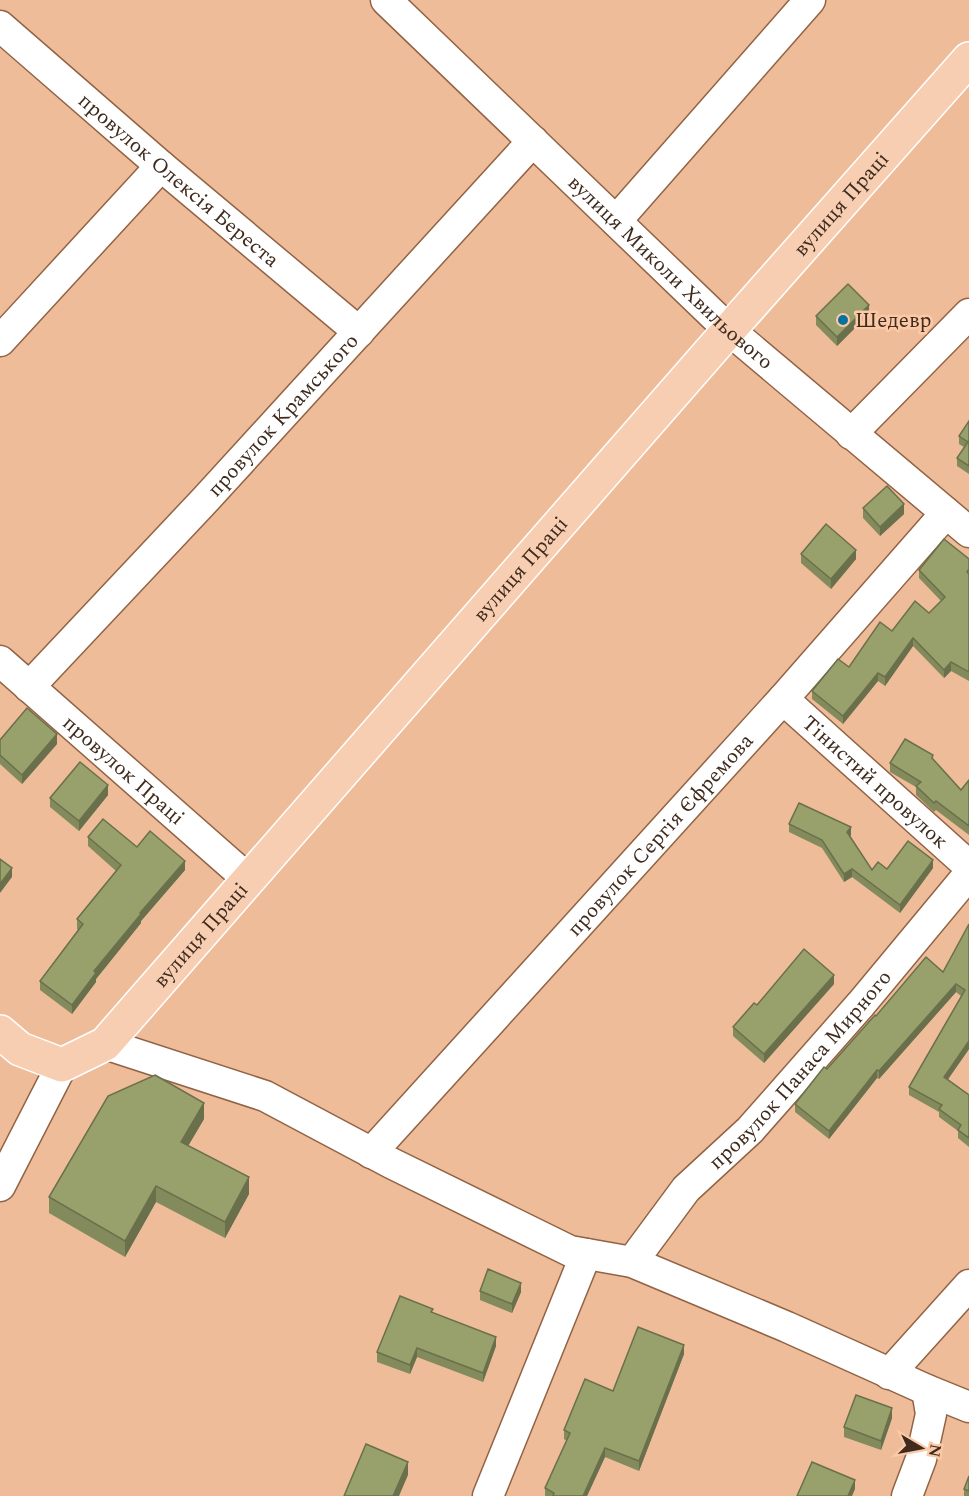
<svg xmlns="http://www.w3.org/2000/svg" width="969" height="1496" font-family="Spectral,serif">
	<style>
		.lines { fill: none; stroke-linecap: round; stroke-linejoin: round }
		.minor-casing { stroke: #916344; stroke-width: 33 }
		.major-casing { stroke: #fff; stroke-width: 36 }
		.minor { stroke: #fff; stroke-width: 30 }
		.major { stroke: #f7ceb2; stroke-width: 33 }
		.wall { fill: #838a5c }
		.shaded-wall { fill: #6a704b }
		.building { fill: #98a06b; stroke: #6a704b; stroke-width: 1.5 }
		.poi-dot { fill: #09719e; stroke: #fcc9a7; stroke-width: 2 }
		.labels { text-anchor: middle; stroke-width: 5; stroke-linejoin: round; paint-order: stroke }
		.street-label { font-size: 21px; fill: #3f2b1e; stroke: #fcc9a7 }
		.poi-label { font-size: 21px; fill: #3f2b1e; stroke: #fcc9a7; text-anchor: start }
	</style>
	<rect width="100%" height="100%" fill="#efbc9a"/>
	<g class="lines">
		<defs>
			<g id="minor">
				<path id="s1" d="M386,0L729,330L969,532"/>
				<path id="s2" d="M0,26L161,166L359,332"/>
				<polyline points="616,221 810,0"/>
				<polyline points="0,341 161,166"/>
				<polyline points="851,434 969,314"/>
				<path id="s3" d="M0,661L249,880"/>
				<path id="s4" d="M29,687L205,500L533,141"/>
				<path id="s5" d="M783,699L969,866"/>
				<polyline points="105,1044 265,1096 391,1163 570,1251 632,1262 787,1327 927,1390 969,1407"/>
				<path id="s6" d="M371,1153L783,699L946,513"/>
				<polyline points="0,1186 62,1065"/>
				<path id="s7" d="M632,1262L686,1189L750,1130L861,1004L969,874"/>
				<polyline points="889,1374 969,1285"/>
				<polyline points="488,1496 586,1254"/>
				<polyline points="907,1496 921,1459 931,1414 927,1390"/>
			</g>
			<g id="major">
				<path id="s8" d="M0,1032L20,1049L62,1065L105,1044L729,330L969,59"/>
			</g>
		</defs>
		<use href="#minor" class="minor-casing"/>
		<use href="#major" class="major-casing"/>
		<use href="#minor" class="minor"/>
		<use href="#major" class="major"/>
	</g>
	<g class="wall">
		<polygon points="869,314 837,346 816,325 816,316"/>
		<polygon points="969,421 969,474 957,466 957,458 964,447 959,444 959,436"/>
		<polygon points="863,508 904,514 880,536 863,518"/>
		<polygon points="801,554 856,559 831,589 801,563"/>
		<polygon points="969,559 969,681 951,671 944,678 913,646 885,686 878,681 843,724 812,699 812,691 849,667 892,631 929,613 941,601 919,578 919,570"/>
		<polygon points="0,740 57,744 22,784 0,764"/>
		<polygon points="933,760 961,790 969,780 969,835 936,810 934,812 916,795 916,787 890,772 890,763"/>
		<polygon points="108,795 79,831 50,807 50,798"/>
		<polygon points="789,824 851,835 850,836 872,870 933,868 900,913 852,877 844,882 822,848 789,832"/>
		<polygon points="88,837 137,847 185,870 141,921 141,923 96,979 96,982 72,1014 40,990 40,981 78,930 77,929 77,919 116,871 88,846"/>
		<polygon points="969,924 969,1049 948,1079 969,1095 969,1147 958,1138 958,1131 939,1117 939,1112 909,1095 909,1087 961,996 956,992 879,1079 877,1078 829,1139 795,1112 795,1104 876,1016 943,972"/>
		<polygon points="834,984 764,1063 733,1036 733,1027 757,1005"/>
		<polygon points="204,1119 188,1146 249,1194 225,1238 156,1202 125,1257 49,1213 49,1197"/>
		<polygon points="480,1291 521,1292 512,1313 480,1300"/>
		<polygon points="433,1313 496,1346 483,1382 417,1357 410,1374 377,1362 377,1352"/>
		<polygon points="684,1354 639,1471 605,1457 587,1496 545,1496 545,1488 567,1441 564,1439 564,1430 613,1391"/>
		<polygon points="892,1418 881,1450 844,1437 844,1427"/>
		<polygon points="969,1476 969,1496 964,1496 964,1489"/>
	</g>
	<g class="shaded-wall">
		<polygon points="869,305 869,314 837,346 837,337"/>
		<polygon points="904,504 904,514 880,536 880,527"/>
		<polygon points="856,550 856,559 831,589 831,579"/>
		<polygon points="913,638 913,646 885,686 885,677"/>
		<polygon points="951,662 951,671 944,678 944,670"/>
		<polygon points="878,673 878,681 843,724 843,716"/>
		<polygon points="57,734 57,744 22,784 22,775"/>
		<polygon points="108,785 108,795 79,831 79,821"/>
		<polygon points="851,827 851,835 847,840 847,832"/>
		<polygon points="933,860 933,868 900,913 900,905"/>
		<polygon points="185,861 185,870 141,921 141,923 96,979 96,982 72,1014 72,1005 94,971 140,913"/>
		<polygon points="12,868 12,877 0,893 0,884"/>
		<polygon points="852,869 852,877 844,882 844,874"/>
		<polygon points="834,975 834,984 764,1063 764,1054"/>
		<polygon points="956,984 956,992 879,1079 879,1071"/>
		<polygon points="969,1041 969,1049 944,1085 944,1077"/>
		<polygon points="877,1070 877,1078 829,1139 829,1131"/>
		<polygon points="204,1103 204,1119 181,1158 181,1142"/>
		<polygon points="249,1177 249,1194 225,1238 225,1222"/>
		<polygon points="156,1186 156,1202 125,1257 125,1241"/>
		<polygon points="521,1283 521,1292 512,1313 512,1304"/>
		<polygon points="496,1337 496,1346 483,1382 483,1373"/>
		<polygon points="684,1345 684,1354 639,1471 639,1461"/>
		<polygon points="417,1348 417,1357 410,1374 410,1365"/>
		<polygon points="892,1408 892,1418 881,1450 881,1441"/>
		<polygon points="605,1448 605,1457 587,1496 583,1496"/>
		<polygon points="408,1462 408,1475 399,1496 393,1496"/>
		<polygon points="855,1480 855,1489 852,1496 848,1496"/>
	</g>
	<g class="building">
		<polygon points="848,284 869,305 837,337 816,316"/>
		<polygon points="969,421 969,466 957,458 968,442 959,436"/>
		<polygon points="887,486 904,504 880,527 863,508"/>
		<polygon points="826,524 856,550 831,579 801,554"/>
		<polygon points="944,539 969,559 969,569 967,572 969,574 969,672 951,662 944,670 913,638 885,677 878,673 843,716 812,691 838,659 849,667 880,622 892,631 915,601 929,613 945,597 919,570"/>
		<polygon points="27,708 57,734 22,775 0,755 0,740"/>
		<polygon points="905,739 933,755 932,758 961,790 969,780 969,826 936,801 934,803 916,786 921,782 890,763"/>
		<polygon points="80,762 108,785 79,821 50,798"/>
		<polygon points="799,803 851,827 847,832 872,870 878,862 887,869 908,841 933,860 900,905 852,869 844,874 822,840 789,824"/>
		<polygon points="103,819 137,847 150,831 185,861 140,913 141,914 94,971 96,973 72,1005 40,981 83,924 77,919 121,865 88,837"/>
		<polygon points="0,859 12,868 0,884"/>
		<polygon points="969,924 969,1041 944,1077 969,1095 969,1138 958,1130 961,1125 939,1109 942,1105 909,1087 965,990 956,984 879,1071 877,1070 829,1131 795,1104 824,1067 827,1069 875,1015 876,1016 926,957 943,972"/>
		<polygon points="804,949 834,975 764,1054 733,1027 754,1003 757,1005"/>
		<polygon points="155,1075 204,1103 181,1142 249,1177 225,1222 156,1186 125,1241 49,1197 108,1096"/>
		<polygon points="488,1269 521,1283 512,1304 480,1291"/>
		<polygon points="400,1296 433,1309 431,1312 496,1337 483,1373 417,1348 410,1365 377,1352"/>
		<polygon points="638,1327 684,1345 639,1461 605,1448 583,1496 553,1496 554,1493 545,1488 570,1433 564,1430 585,1379 613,1391"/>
		<polygon points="856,1395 892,1408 881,1441 844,1427"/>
		<polygon points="366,1444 408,1462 393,1496 344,1496"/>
		<polygon points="812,1462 855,1480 848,1496 797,1496"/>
		<polygon points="969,1476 969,1491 964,1489"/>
	</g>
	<circle class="poi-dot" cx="843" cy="320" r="6"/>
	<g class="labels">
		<g class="street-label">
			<text dy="7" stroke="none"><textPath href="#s2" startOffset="236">провулок Олексія Береста</textPath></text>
			<text dy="7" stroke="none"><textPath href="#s8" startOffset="1236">вулиця Праці</textPath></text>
			<text dy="7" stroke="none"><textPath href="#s1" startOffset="394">вулиця Миколи Хвильового</textPath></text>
			<text dy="7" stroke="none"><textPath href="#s4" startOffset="372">провулок Крамського</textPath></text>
			<text dy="7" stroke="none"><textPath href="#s8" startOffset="750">вулиця Праці</textPath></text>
			<text dy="7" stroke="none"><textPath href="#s3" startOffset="165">провулок Праці</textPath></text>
			<text dy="7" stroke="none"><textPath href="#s5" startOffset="124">Тінистий провулок</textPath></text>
			<text dy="7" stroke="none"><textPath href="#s6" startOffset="430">провулок Сергія Єфремова</textPath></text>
			<text dy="7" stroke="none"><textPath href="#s8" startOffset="264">вулиця Праці</textPath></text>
			<text dy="7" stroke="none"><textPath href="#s7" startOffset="256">провулок Панаса Мирного</textPath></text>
		</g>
		<g class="poi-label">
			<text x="855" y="327">Шедевр</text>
		</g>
	</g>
	<g transform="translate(921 1448) rotate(100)" stroke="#fcc9a7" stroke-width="4.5" paint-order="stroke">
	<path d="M0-4.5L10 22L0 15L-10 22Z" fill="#3f2b1e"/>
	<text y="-9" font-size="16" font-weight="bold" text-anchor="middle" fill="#3f2b1e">N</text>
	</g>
</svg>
